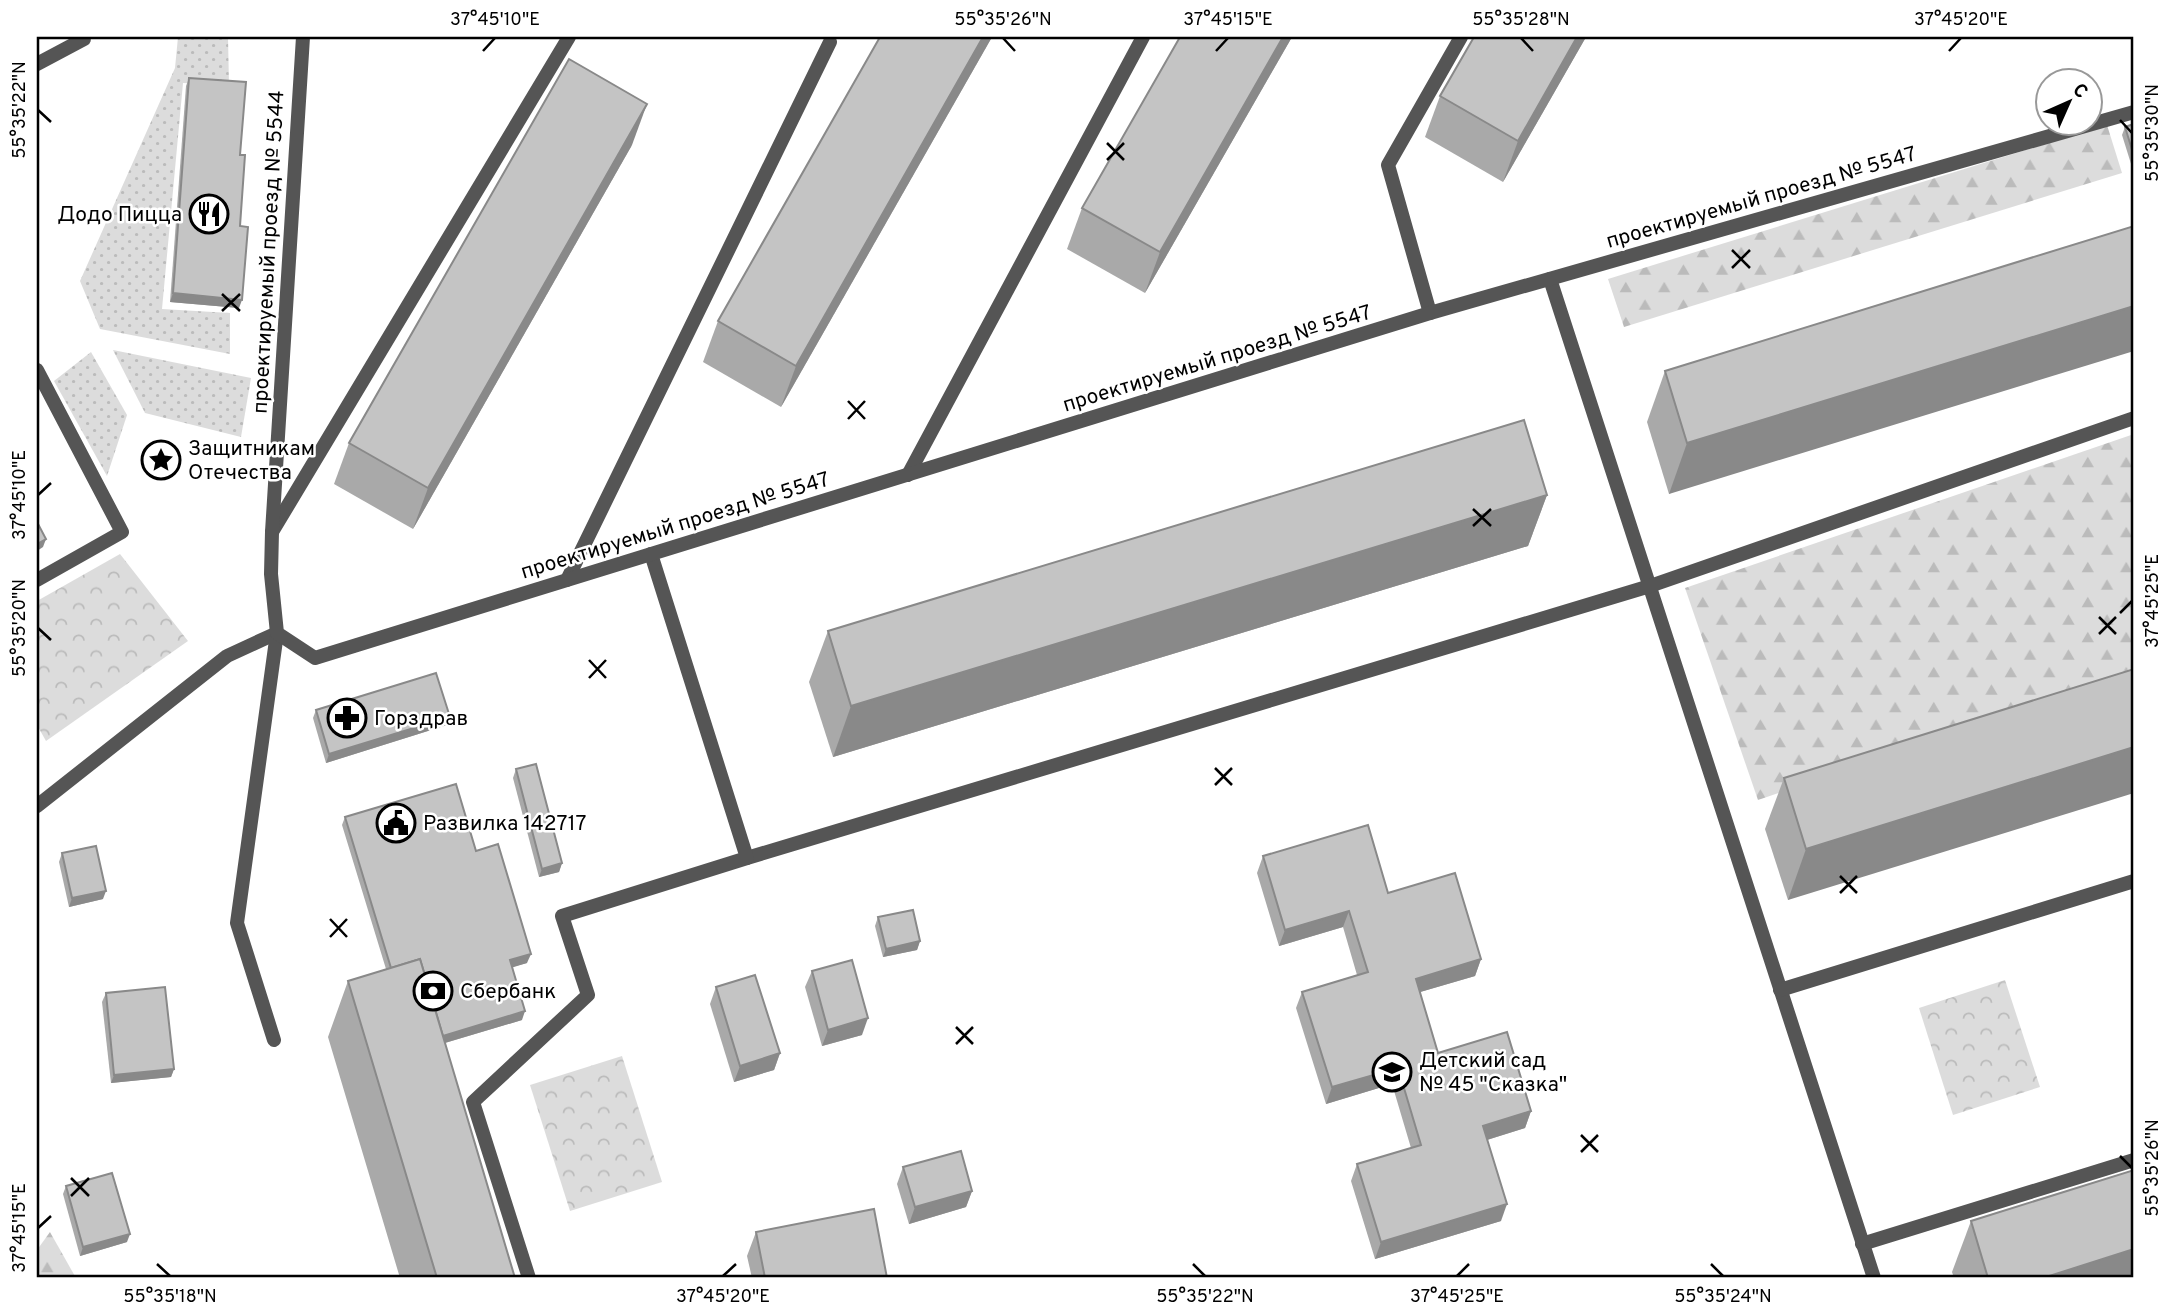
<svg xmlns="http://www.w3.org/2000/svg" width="2171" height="1315" font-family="Overpass,sans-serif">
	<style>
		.grass { fill: url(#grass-dots) }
		.forest { fill: url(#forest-firs) }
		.park { fill: url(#park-crowns) }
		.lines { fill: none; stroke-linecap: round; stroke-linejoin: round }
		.lane { stroke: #555; stroke-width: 14 }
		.street { stroke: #555; stroke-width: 14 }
		.wall { fill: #a9a9a9 }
		.shaded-wall { fill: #898989 }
		.building { fill: #c4c4c4; stroke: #898989; stroke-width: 2 }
		.ticks { fill: none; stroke: #000; stroke-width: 2.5 }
		.labels { text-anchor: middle; stroke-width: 5; stroke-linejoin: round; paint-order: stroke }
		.street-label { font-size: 21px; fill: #000; stroke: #fff }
		.poi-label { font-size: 21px; fill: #000; stroke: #fff; text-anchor: start }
		.neatline { fill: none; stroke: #000; stroke-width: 2.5 }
		.ticks-label { font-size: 18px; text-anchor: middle; fill: #000 }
	</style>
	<defs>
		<pattern id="grass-dots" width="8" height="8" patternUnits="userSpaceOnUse" patternTransform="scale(1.75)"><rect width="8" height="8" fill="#dcdcdc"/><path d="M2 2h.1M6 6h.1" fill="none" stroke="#bbb" stroke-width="1.8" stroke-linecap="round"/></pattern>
		<pattern id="forest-firs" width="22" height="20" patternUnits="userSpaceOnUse" patternTransform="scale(1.75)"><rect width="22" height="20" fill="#dcdcdc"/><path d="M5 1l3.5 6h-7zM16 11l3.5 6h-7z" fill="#bbb"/></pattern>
		<pattern id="park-crowns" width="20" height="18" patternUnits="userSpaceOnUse" patternTransform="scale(1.75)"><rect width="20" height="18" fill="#dcdcdc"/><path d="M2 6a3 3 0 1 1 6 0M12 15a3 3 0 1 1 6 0" fill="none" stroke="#bbb"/></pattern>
	</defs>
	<rect width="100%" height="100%" fill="#fff"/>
	<g class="grass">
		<polygon points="178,37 228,37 229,85 183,83 162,309 230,313 230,354 100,329 80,281 175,68"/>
		<polygon points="113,350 251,378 241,437 145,413"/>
		<polygon points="91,352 127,415 107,476 54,381"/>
	</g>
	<g class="forest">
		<polygon points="2107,125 2122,173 1624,327 1608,279"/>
		<polygon points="2134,434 2134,671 1758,800 1685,588"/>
		<polygon points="50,1232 76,1278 37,1278 37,1250"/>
	</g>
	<g class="park">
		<polygon points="120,554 188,641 46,741 37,725 37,601"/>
		<polygon points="2005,980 2040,1087 1953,1115 1919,1008"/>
		<polygon points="622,1056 662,1182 570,1211 530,1085"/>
	</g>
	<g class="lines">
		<g class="lane">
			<polyline points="37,64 84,39 83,37"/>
			<polyline points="1550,279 1874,1278"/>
			<polyline points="1430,313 1388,165 1461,37"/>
			<polyline points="37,370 122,532 37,580"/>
			<polyline points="908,475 1143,37"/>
			<polyline points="272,532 569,37"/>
			<polyline points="567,580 830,42"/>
			<polyline points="37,806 227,656 277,633"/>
			<polyline points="747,858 1650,586 2134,418"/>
			<polyline points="1780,990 2134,881"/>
			<polyline points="274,1040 237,923 277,633"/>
			<polyline points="1862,1244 2134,1160"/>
			<polyline points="529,1278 473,1102 588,995 562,916 747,858 651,554"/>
		</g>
		<polyline class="street" points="303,37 272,532 271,574 277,633 315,658 1430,313 2134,112"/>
	</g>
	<g class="wall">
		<polygon points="992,37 781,407 703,362 718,321"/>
		<polygon points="1180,37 1292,37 1145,293 1067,249 1082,208"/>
		<polygon points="1586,37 1503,182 1425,137 1440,96"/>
		<polygon points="189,78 240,155 239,308 170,302 186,86"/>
		<polygon points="2134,124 2134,166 2132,167 2122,135 2125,127"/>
		<polygon points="632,145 413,529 334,484 349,443"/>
		<polygon points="2134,226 1669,494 1647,422 1665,371"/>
		<polygon points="1547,495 1528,546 833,757 809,682 828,631"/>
		<polygon points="2134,669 1788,900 1765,829 1784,778"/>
		<polygon points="316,710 450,717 447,725 326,763 313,718"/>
		<polygon points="516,769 562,863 559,872 539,877 513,778"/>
		<polygon points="345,817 476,851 527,963 512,967 522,1020 445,1043 515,1278 400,1278 328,1037 348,981 386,969 342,825"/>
		<polygon points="62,853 103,899 69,907 59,862"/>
		<polygon points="1263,856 1388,893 1481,959 1475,976 1420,992 1438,1053 1531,1111 1525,1128 1487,1140 1501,1221 1375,1259 1351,1181 1357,1164 1411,1148 1392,1084 1326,1104 1296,1008 1302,992 1357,975 1343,927 1279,946 1257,873"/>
		<polygon points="878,917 920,941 917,950 883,957 875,926"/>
		<polygon points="812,971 862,1035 822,1046 805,987"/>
		<polygon points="716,987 780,1053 774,1070 734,1082 710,1004"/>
		<polygon points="106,993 174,1069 171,1077 111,1083 102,1002"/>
		<polygon points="903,1167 972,1191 966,1207 909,1224 897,1184"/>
		<polygon points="66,1186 127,1242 80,1256 63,1194"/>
		<polygon points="1971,1221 2134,1278 1954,1278 1952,1272"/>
		<polygon points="756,1232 887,1278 752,1278 747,1256"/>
	</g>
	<g class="shaded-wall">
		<polygon points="983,37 992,37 781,407 796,366"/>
		<polygon points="1283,37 1292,37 1145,293 1160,252"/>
		<polygon points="1577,37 1586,37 1503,182 1518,141"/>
		<polygon points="647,104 632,145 413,529 428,488"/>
		<polygon points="173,293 242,300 239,308 170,302"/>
		<polygon points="2134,306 2134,351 1669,494 1687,443"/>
		<polygon points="1547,495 1528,546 833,757 851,706"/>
		<polygon points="46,539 43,547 37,551 37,544"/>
		<polygon points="450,717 447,725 326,763 329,754"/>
		<polygon points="2134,747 2134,793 1788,900 1806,849"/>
		<polygon points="562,863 559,872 539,877 542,869"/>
		<polygon points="106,891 103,899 69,907 72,898"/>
		<polygon points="1349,911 1343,927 1279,946 1285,930"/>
		<polygon points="920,941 917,950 883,957 886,949"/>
		<polygon points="531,954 527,963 507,969 510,960"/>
		<polygon points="1481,959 1475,976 1410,995 1416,979"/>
		<polygon points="525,1011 522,1020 411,1053 414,1044"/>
		<polygon points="868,1018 862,1035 822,1046 828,1030"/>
		<polygon points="780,1053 774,1070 734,1082 740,1066"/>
		<polygon points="1398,1068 1392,1084 1326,1104 1332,1087"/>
		<polygon points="174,1069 171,1077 111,1083 114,1075"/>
		<polygon points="1531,1111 1525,1128 1477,1143 1483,1126"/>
		<polygon points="972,1191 966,1207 909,1224 915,1207"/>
		<polygon points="1507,1204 1501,1221 1375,1259 1381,1242"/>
		<polygon points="130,1234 127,1242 80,1256 83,1247"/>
		<polygon points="2134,1249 2134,1278 2043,1278"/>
	</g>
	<g class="building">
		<polygon points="880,37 983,37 796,366 718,321"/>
		<polygon points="1180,37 1283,37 1160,252 1082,208"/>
		<polygon points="1474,37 1577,37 1518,141 1440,96"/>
		<polygon points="569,59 647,104 428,488 349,443"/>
		<polygon points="189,78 246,82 240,155 245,155 240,226 248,227 242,300 173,293"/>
		<polygon points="2134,124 2134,156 2125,127"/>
		<polygon points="2134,226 2134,306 1687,443 1665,371"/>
		<polygon points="1524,420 1547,495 851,706 828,631"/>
		<polygon points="37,522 46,539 37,544"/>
		<polygon points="2134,669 2134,747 1806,849 1784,778"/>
		<polygon points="436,673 450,717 329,754 316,710"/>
		<polygon points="536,764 562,863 542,869 516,769"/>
		<polygon points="456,784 476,851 498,844 531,954 510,960 525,1011 443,1036 420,959 391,968 345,817"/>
		<polygon points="1368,825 1388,893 1455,873 1481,959 1416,979 1438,1053 1507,1032 1531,1111 1483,1126 1507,1204 1381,1242 1357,1164 1421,1145 1398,1068 1332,1087 1302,992 1368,972 1349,911 1285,930 1263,856"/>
		<polygon points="96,846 106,891 72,898 62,853"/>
		<polygon points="913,910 920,941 886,949 878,917"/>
		<polygon points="420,959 515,1278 437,1278 348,981"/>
		<polygon points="852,960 868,1018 828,1030 812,971"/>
		<polygon points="755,975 780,1053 740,1066 716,987"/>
		<polygon points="165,987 174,1069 114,1075 106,993"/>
		<polygon points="961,1151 972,1191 915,1207 903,1167"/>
		<polygon points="2134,1170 2134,1249 2043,1278 1988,1278 1971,1221"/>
		<polygon points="112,1173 130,1234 83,1247 66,1186"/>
		<polygon points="874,1209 887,1278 765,1278 756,1232"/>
	</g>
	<path class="ticks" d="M1003,38L1015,51M1521,38L1533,51M483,51L495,38M1216,51L1228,38M1949,51L1961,38M38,110L51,122M2120,120L2132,133M1107,143L1124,160M1107,160L1124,143M1732,250L1750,268M1732,268L1750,250M222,294L240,311M222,311L240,294M848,401L865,419M848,419L865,401M38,495L51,483M1473,509L1491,526M1473,526L1491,509M2120,613L2132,601M2099,617L2116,634M38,628L51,640M2099,634L2116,617M589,660L606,678M589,678L606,660M1215,768L1232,785M1215,785L1232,768M1840,876L1857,893M1840,893L1857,876M330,919L347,937M330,937L347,919M956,1027L973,1044M956,1044L973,1027M1581,1135L1598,1152M1581,1152L1598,1135M2120,1156L2132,1168M71,1178L89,1196M71,1196L89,1178M38,1228L51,1216M157,1264L170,1276M1193,1264L1205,1276M1711,1264L1723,1276M723,1276L736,1264M1457,1276L1469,1264"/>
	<defs>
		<symbol id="restaurant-ring" viewBox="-11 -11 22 22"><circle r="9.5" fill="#fff" stroke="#000" stroke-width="1.5"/><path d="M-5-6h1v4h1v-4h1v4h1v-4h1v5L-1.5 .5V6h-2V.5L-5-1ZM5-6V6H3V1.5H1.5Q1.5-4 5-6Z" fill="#000"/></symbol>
		<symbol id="sight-ring" viewBox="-11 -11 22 22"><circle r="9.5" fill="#fff" stroke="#000" stroke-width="1.5"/><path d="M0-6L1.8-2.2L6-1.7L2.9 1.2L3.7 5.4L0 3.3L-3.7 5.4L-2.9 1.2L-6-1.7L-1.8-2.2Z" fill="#000"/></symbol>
		<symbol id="pharmacy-ring" viewBox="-11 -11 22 22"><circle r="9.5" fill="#fff" stroke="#000" stroke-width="1.5"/><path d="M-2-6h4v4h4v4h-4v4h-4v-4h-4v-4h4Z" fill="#000"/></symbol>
		<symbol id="civic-ring" viewBox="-11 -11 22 22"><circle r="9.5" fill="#fff" stroke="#000" stroke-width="1.5"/><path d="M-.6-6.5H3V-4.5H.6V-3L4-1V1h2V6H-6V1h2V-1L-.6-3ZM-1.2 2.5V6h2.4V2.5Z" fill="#000"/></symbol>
		<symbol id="bank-ring" viewBox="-11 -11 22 22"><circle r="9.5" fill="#fff" stroke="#000" stroke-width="1.5"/><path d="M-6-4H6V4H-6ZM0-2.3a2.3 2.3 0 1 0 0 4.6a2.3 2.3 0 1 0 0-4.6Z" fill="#000"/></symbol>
		<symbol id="school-ring" viewBox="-11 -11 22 22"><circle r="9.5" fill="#fff" stroke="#000" stroke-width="1.5"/><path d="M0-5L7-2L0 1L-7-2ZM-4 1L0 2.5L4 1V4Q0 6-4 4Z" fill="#000"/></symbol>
	</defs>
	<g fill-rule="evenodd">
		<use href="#restaurant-ring" x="187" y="192" width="44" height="44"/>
		<use href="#sight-ring" x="139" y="438" width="44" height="44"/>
		<use href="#pharmacy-ring" x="325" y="696" width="44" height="44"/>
		<use href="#civic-ring" x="374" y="801" width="44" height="44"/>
		<use href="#bank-ring" x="411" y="969" width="44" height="44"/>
		<use href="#school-ring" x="1370" y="1050" width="44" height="44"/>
	</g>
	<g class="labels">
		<g class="street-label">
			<text transform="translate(1761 197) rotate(-16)" y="7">проектируемый проезд № 5547</text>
			<text transform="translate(268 252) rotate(-87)" y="7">проектируемый проезд № 5544</text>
			<text transform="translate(1217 358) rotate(-17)" y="7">проектируемый проезд № 5547</text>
			<text transform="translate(675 525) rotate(-17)" y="7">проектируемый проезд № 5547</text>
		</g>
		<g class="poi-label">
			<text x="182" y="221" text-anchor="end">Додо Пицца</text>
			<text x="188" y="455">Защитникам<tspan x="188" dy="24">Отечества</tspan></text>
			<text x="374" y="725">Горздрав</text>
			<text x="423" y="830">Развилка 142717</text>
			<text x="460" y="998">Сбербанк</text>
			<text x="1419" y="1067">Детский сад<tspan x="1419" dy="24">№ 45 "Сказка"</tspan></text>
		</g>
	</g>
	<rect width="2171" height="1315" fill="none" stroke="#ffffff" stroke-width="77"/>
	<g transform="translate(2069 102) rotate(45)"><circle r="33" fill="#ffffff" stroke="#999999" stroke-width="2"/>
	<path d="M0-5L12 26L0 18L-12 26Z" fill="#000000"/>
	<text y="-10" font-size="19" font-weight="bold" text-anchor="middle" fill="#000000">С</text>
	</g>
	<rect x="38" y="38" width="2094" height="1238" class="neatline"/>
	<g class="ticks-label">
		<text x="495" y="25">37°45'10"E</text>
		<text x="1003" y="25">55°35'26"N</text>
		<text x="1228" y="25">37°45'15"E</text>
		<text x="1521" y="25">55°35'28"N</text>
		<text x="1961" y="25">37°45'20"E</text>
		<text transform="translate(19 110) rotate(-90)" y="6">55°35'22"N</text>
		<text transform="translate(2152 133) rotate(-90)" y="6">55°35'30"N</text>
		<text transform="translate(19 495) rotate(-90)" y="6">37°45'10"E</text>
		<text transform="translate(2152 601) rotate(-90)" y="6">37°45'25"E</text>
		<text transform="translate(19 628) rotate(-90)" y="6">55°35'20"N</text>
		<text transform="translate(2152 1168) rotate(-90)" y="6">55°35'26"N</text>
		<text transform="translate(19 1228) rotate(-90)" y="6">37°45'15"E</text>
		<text x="170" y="1302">55°35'18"N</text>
		<text x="723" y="1302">37°45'20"E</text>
		<text x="1205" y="1302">55°35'22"N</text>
		<text x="1457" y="1302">37°45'25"E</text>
		<text x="1723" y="1302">55°35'24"N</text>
	</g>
</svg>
